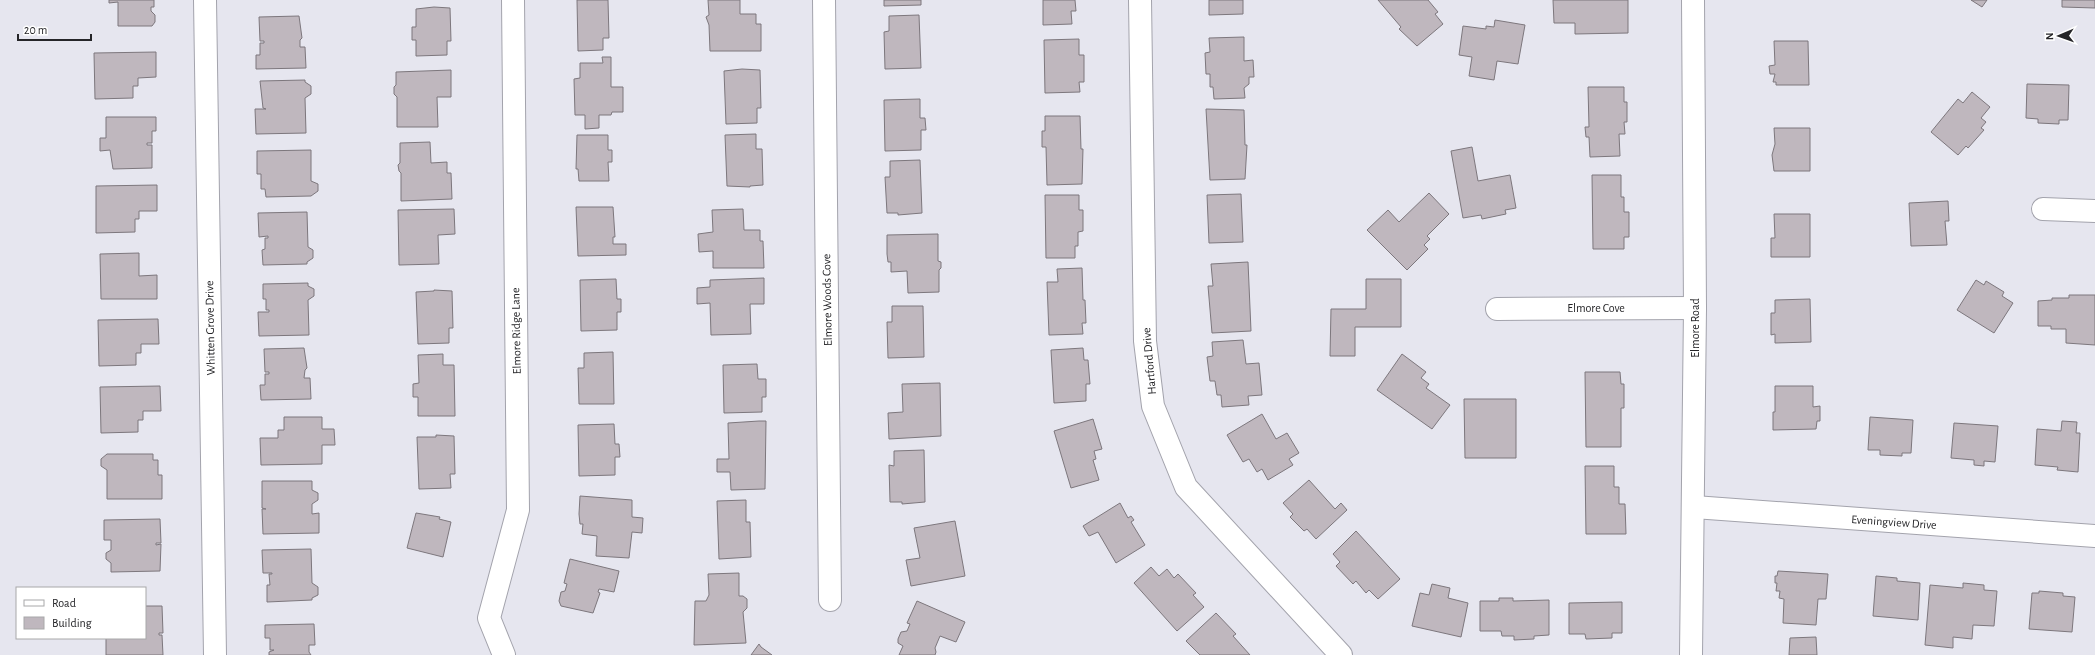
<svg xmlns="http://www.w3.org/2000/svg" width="2095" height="655" font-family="'Alegreya Sans',sans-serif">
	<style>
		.building { fill: #bfb7be; stroke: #7d777d }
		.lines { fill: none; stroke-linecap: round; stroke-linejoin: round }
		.street-casing { stroke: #a3a3ac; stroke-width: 24 }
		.secondary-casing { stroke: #a3a3ac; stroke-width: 24 }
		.street { stroke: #fff; stroke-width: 22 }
		.secondary { stroke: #fff; stroke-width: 22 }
		.labels { text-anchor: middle; stroke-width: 4; stroke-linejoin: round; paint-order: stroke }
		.street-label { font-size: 12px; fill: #252528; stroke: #fff }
	</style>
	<rect width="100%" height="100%" fill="#e6e6ef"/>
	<g class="building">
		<polygon points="109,0 154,0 154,7 151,7 151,11 155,15 155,22 152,26 118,26 118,2 109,3"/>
		<polygon points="577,0 608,0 609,38 603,38 603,50 578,51"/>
		<polygon points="708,0 740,0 740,14 756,14 756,24 761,24 761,51 710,51 709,25 706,17 709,15"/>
		<polygon points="884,0 921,0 921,5 884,6"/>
		<polygon points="1043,0 1075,0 1076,11 1071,11 1072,24 1043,25"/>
		<polygon points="1209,0 1243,0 1243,14 1209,15"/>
		<polygon points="1378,0 1428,0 1438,12 1435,14 1443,24 1417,46 1399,29 1401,27"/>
		<polygon points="1553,0 1628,0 1628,33 1575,34 1575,23 1554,23"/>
		<polygon points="1971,0 1987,0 1982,7"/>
		<polygon points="2062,0 2095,0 2095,8 2062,7"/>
		<polygon points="434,7 450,8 451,41 447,41 447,55 416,56 416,40 412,40 412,27 416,27 416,9"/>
		<polygon points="919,15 921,68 885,69 884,32 889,31 889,16"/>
		<polygon points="299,16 302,38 300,40 300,47 305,47 306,68 256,69 256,55 260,55 260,43 264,43 264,41 260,41 259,17"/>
		<polygon points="1495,20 1525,25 1518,64 1497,61 1494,80 1469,76 1472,57 1459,55 1463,26 1486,29 1486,26 1494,27"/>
		<polygon points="1244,37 1244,61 1253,60 1254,77 1249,77 1249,84 1244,88 1245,98 1214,99 1213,87 1210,87 1210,74 1206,74 1205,53 1210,52 1209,38"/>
		<polygon points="1079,39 1079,55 1084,55 1084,82 1079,82 1080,92 1045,93 1044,40"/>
		<polygon points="1774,41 1808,41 1809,85 1776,85 1776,82 1773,82 1775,74 1770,74 1769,66 1775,65"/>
		<polygon points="156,52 156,77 138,78 138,86 133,86 133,98 95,99 94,53"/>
		<polygon points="602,57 611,57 611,87 623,87 623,112 612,112 611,115 599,115 599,128 585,129 585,115 575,115 574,79 580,78 580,63 603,63"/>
		<polygon points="742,69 760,70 761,108 757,108 757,123 726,124 724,71"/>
		<polygon points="451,70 451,97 437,97 438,127 397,127 397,97 394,94 394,87 396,85 396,72"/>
		<polygon points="305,80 305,82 311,86 311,94 305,98 306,133 256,134 255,109 266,109 263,108 260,81"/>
		<polygon points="2027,84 2069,85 2068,120 2059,120 2059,124 2038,123 2038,119 2026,118"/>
		<polygon points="1588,87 1624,87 1624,102 1627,102 1627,122 1624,122 1625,134 1619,134 1620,156 1590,157 1589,137 1586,137 1585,127 1589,127"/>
		<polygon points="1972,92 1990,107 1981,118 1986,122 1981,128 1984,130 1968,148 1966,146 1958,155 1931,132 1958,99 1963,103"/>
		<polygon points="920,99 920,118 925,118 926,130 921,130 921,150 885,151 884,100"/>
		<polygon points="1206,109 1244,110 1245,145 1247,145 1245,179 1210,180"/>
		<polygon points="1045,116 1080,116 1081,149 1083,149 1082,184 1047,185 1046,147 1042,147 1042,131 1045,131"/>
		<polygon points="106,117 156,117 156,131 152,131 152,143 147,143 147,145 152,145 152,168 113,169 110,150 100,151 100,138 106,138"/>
		<polygon points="1774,128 1810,128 1810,171 1774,171 1772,155 1775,144"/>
		<polygon points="756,134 756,149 762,149 763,185 750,186 750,187 727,186 725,135"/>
		<polygon points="577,135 608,135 608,150 612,150 612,162 608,162 609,181 579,181 578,169 576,169"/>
		<polygon points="430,142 431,163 447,162 447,173 451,173 452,199 401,201 401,173 399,171 398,165 400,163 400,143"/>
		<polygon points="1472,147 1478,181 1510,175 1516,208 1505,210 1506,214 1482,219 1481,215 1463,218 1451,151"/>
		<polygon points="311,150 311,181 318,184 318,191 311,196 266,197 265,189 261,189 261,174 257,174 257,151"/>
		<polygon points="920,160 922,213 898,215 898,213 887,213 885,177 890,177 890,161"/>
		<polygon points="1592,175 1621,175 1621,197 1624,197 1624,212 1629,212 1629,237 1624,237 1624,249 1593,249"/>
		<polygon points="157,185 157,211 139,211 139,219 135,219 135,232 96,233 96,186"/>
		<polygon points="1429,193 1449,214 1427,236 1430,239 1424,245 1428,249 1407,270 1367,230 1388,210 1399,222"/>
		<polygon points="1241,194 1243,242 1209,243 1207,195"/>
		<polygon points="1045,195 1079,195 1079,210 1083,210 1083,231 1078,232 1078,246 1075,246 1075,258 1046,258"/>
		<polygon points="1948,201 1949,221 1945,221 1947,245 1911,246 1909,203"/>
		<polygon points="576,207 613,207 615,237 613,237 613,244 626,244 626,255 578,256"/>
		<polygon points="454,209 455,234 438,235 439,264 399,265 398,210"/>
		<polygon points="743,209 744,230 760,230 760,241 763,241 764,268 713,268 713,251 699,252 698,234 713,232 712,210"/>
		<polygon points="307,212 308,247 313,250 313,258 307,262 307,264 263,265 262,250 265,249 265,238 268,238 268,236 259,237 258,213"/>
		<polygon points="1774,214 1810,214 1810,257 1771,257 1771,238 1775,238"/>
		<polygon points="938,234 938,261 941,262 941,268 939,270 939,292 908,293 907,271 891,272 891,262 888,262 887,254 887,235"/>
		<polygon points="139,253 139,276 157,275 157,299 101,299 100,254"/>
		<polygon points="1248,262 1251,331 1212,333 1208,286 1213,286 1211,264"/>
		<polygon points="1082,268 1083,300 1085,300 1086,323 1082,323 1083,334 1049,335 1047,282 1058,282 1057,269"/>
		<polygon points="764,278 764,304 750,304 751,334 711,335 710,303 697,304 697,288 710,287 710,280"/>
		<polygon points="616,279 617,299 621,299 621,312 617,312 617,330 581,331 580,280"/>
		<polygon points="1366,279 1401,279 1401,327 1355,327 1355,356 1330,356 1331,309 1366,309"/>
		<polygon points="1976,280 1984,285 1986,281 2004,292 2002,296 2013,303 1994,333 1957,310"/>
		<polygon points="308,283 308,286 314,289 314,296 308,300 309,335 259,336 258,312 269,312 269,310 266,310 266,299 263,299 263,284"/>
		<polygon points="434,290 452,291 453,328 449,328 449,343 418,344 416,292 434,291"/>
		<polygon points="2069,295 2095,295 2095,345 2066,343 2066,329 2051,329 2051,326 2038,326 2038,301 2052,300 2052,298 2069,298"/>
		<polygon points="1810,299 1811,342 1775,343 1775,334 1771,335 1771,313 1775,313 1775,300"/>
		<polygon points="892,306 923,306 924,357 888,358 887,322 892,322"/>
		<polygon points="158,319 159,344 141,344 141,353 136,353 136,365 99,366 98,320"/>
		<polygon points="1243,340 1246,364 1259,363 1262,395 1248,396 1249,405 1222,407 1221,395 1217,395 1215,381 1210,381 1207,357 1213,356 1212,342"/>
		<polygon points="304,348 307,368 305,370 304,378 310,378 311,399 261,400 260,385 265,385 265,374 269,374 269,372 265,372 264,349"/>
		<polygon points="1083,348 1084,360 1088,360 1090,384 1086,384 1086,401 1054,403 1051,350"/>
		<polygon points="613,352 614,404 579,404 578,368 584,368 584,353"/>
		<polygon points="443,354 443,365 454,365 455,416 418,416 418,397 413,397 413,384 419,383 418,355"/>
		<polygon points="1402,354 1426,372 1421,378 1429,384 1426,388 1450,405 1432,429 1377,390"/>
		<polygon points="757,364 758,379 766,379 766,397 762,397 762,412 724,413 723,365"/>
		<polygon points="1585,372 1620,372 1621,384 1624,384 1624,408 1621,408 1621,447 1586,447"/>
		<polygon points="940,383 941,436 889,439 888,413 903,412 902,384"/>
		<polygon points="160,386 161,411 143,411 143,420 138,420 138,432 101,433 100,387"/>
		<polygon points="1775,386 1813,386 1813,407 1820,406 1820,421 1817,421 1816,429 1773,430 1773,412 1775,412"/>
		<polygon points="1464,399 1516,399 1516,458 1465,458"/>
		<polygon points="1262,414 1276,439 1287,433 1299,453 1289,459 1293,465 1268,480 1262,469 1257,472 1249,459 1243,462 1227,435"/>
		<polygon points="284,417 322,417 322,429 334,429 335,445 322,445 322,464 261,465 260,438 278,438 278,430 284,430"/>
		<polygon points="1870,417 1913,420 1911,453 1902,453 1902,456 1880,455 1880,450 1868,450"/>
		<polygon points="1093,419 1102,449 1094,451 1096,459 1093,460 1099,480 1071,488 1054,431"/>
		<polygon points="759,421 766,421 765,489 731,490 730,472 717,472 717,459 729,459 728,423"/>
		<polygon points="2062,421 2077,422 2076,433 2080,433 2078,472 2057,470 2058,467 2035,465 2037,429 2061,431"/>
		<polygon points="1954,423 1998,426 1995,462 1984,461 1984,466 1974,465 1974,460 1951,458"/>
		<polygon points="614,424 615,444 619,444 620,457 615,457 615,475 579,476 578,425"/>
		<polygon points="436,435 454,436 455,474 450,474 451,488 419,489 417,437 436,437"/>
		<polygon points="924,450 925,502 902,504 902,502 890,502 889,465 894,466 894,451"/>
		<polygon points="107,454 153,454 153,460 158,460 158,475 162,475 162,499 107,499 107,470 101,466 101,459"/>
		<polygon points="1585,466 1614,466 1614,487 1619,487 1619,504 1625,504 1626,534 1586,534"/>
		<polygon points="1309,480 1335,509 1341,503 1347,510 1316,539 1307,529 1304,531 1290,517 1293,514 1283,503"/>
		<polygon points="262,481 312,481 312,490 318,493 318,500 312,504 312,514 319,513 319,533 263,534 262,509 266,509 262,508"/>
		<polygon points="580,496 632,500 632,517 643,518 642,533 632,532 629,558 596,556 597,536 582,534 583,524 580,524 579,514"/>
		<polygon points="746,500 746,522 750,522 751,557 719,559 717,501"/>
		<polygon points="1120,503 1128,518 1131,516 1134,520 1131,522 1145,545 1116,563 1098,532 1089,536 1083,526"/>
		<polygon points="416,513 440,517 439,519 451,522 443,557 407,548"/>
		<polygon points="160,519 161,543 156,543 156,545 161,544 160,571 111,572 111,563 106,559 106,553 111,550 111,540 104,540 104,520"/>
		<polygon points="955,521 965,576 911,586 906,560 920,558 914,528"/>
		<polygon points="1356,531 1400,579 1378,599 1369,590 1366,593 1356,581 1353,584 1336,566 1340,562 1333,554"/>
		<polygon points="311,549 312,583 318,587 318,595 312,598 312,600 267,602 267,585 270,585 269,574 272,574 272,573 263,573 262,550"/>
		<polygon points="570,559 619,571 614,592 599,589 598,592 600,593 593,613 561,606 559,601 561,592 565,591 567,584 564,583"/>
		<polygon points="1151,567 1159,576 1167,569 1174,578 1178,574 1196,593 1193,595 1204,607 1177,631 1134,583"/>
		<polygon points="1778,571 1828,574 1826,599 1818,599 1816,625 1783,623 1784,599 1779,598 1780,591 1776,591 1777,583 1775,583 1775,576 1777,576"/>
		<polygon points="739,573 739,596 743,596 747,599 747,608 743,612 746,643 694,645 695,601 706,601 709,595 708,574"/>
		<polygon points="1876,576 1897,578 1897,581 1920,583 1918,620 1873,616"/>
		<polygon points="1963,583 1984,585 1984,590 1997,591 1994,626 1973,625 1972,639 1953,637 1953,648 1925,645 1930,585 1963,588"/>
		<polygon points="1432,584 1450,588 1448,598 1468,603 1461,637 1412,626 1420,593 1429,595"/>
		<polygon points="2039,591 2063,593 2063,596 2075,597 2072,632 2029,629 2032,593 2039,593"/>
		<polygon points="1499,598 1513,598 1513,601 1549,600 1549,635 1534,636 1534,639 1514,640 1514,636 1502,636 1501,631 1480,631 1480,601 1499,601"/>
		<polygon points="917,601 965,622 956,642 940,636 935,648 936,652 935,655 899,655 903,646 898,643 898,639 901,632 907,631 910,624 907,623"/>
		<polygon points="1622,602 1622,633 1612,633 1612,638 1586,639 1585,634 1569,634 1569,603"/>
		<polygon points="145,606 162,606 163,633 159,633 159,635 162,635 163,655 106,655 106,638 145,638"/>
		<polygon points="1216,613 1236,634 1233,636 1250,655 1200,655 1186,641"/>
		<polygon points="314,624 315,645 309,645 309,652 311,655 269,655 269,652 274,650 270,650 270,638 265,638 265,625"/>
		<polygon points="1816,637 1817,655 1789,655 1790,638"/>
		<polygon points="759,644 761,647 772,655 751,655"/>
	</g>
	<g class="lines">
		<defs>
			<g id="street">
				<polyline points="205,0 215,655"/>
				<polyline points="824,0 830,600"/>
				<polyline points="1140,0 1145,341 1153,406 1186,487 1341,655"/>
				<polyline points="2043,209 2095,211"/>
				<polyline points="1497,309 1695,308"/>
				<polyline points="1694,507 2095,536"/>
				<polyline points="504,655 489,618 518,510 513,0"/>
			</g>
			<polyline id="secondary" points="1691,655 1695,308 1693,0"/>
		</defs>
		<use href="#street" class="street-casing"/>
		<use href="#secondary" class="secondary-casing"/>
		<use href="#street" class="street"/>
		<use href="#secondary" class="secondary"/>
	</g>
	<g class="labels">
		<g class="street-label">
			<text transform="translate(827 300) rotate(-91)" y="4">Elmore Woods Cove</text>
			<text x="1596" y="312">Elmore Cove</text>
			<text transform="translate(210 328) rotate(-91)" y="4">Whitten Grove Drive</text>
			<text transform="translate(1695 328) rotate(-90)" y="4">Elmore Road</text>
			<text transform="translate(516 331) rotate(-91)" y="4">Elmore Ridge Lane</text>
			<text transform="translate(1149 361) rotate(-95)" y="4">Hartford Drive</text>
			<text transform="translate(1894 522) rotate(4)" y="4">Eveningview Drive</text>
		</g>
	</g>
	<rect x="16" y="587" width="130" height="52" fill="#ffffff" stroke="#a8a8a9"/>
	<rect x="24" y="600" width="20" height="6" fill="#ffffff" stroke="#a8a8a9"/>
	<text x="52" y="607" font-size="12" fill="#252528">Road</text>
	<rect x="24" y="617" width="20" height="12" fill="#bfb7be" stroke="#a8a8a9"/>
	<text x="52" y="627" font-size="12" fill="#252528">Building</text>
	<g transform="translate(2059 36) rotate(268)" stroke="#ffffff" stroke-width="3" paint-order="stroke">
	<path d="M0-3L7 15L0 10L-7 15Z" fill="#252528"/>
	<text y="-6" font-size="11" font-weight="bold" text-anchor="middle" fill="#252528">N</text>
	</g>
	<path d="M18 34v6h73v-6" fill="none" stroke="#252528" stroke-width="2"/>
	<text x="24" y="34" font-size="12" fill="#252528" stroke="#ffffff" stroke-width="3" paint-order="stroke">20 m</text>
</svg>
